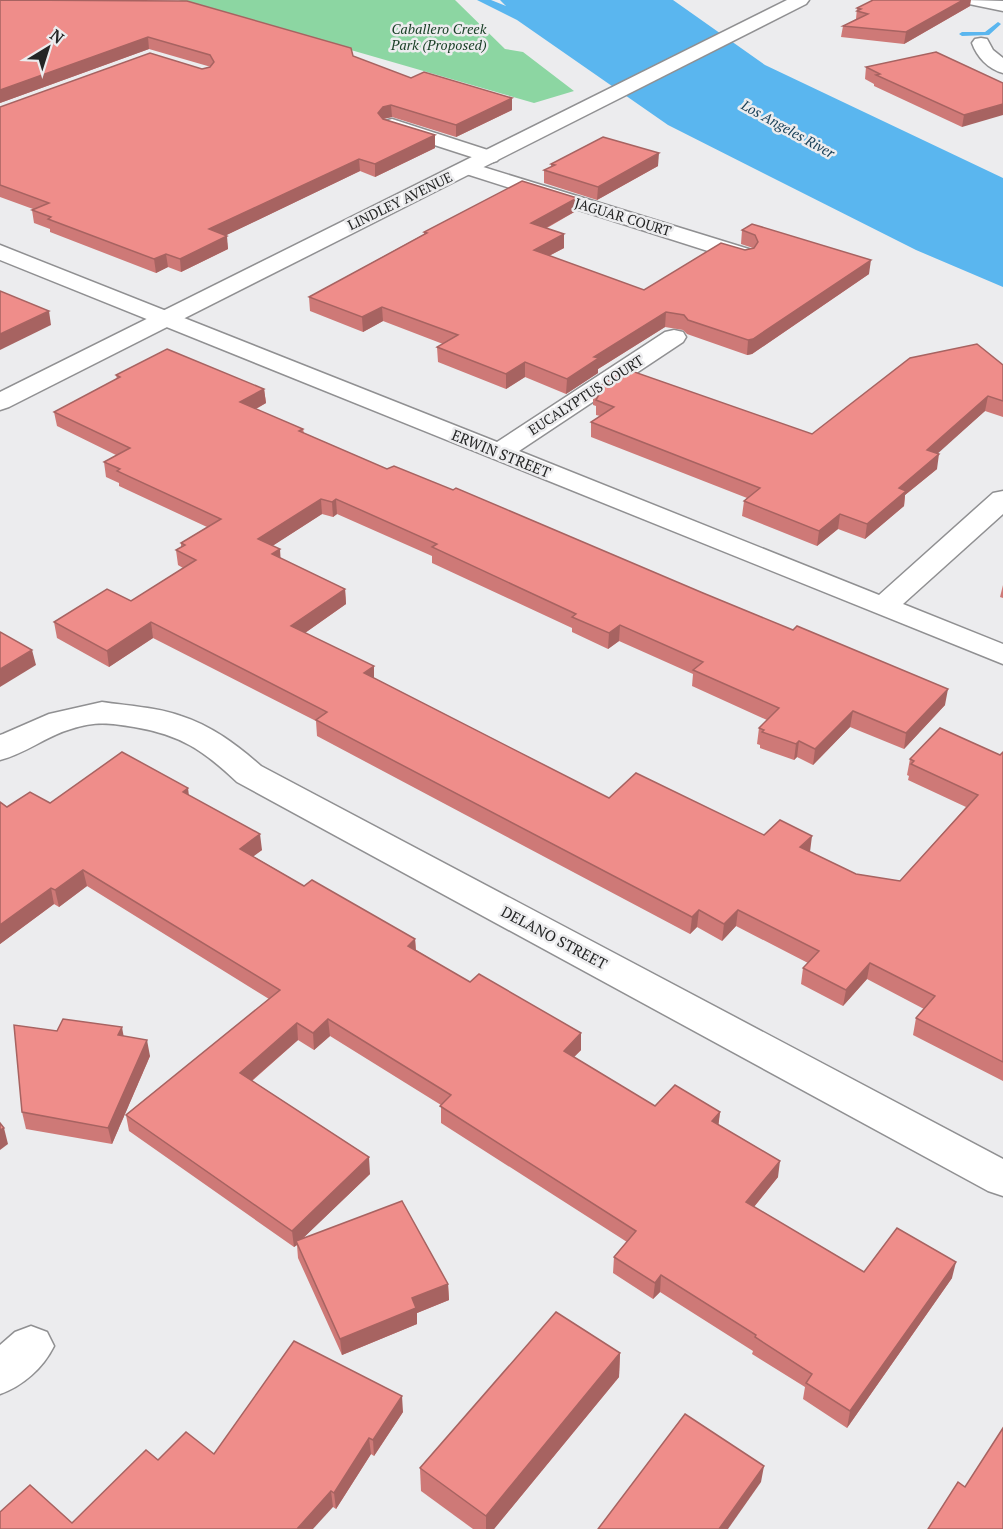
<svg xmlns="http://www.w3.org/2000/svg" width="1003" height="1529" font-family="'PT Serif',serif">
	<style>
		.green { fill: #8cd6a2 }
		.water { fill: #5ab6ef }
		.lines { fill: none; stroke-linecap: round; stroke-linejoin: round }
		.stream { fill: #5ab6ef; fill-rule: evenodd }
		.minor-casing { stroke: #909092; stroke-width: 3 }
		.major-casing { stroke: #909092; stroke-width: 3 }
		.minor { fill: #fff; fill-rule: evenodd }
		.major { fill: #fff; fill-rule: evenodd }
		.wall { fill: #ce7977 }
		.shaded-wall { fill: #a76361 }
		.building { fill: #ef8d8a; stroke: #a76361; stroke-width: 1.5 }
		.labels { text-anchor: middle; stroke-width: 5; stroke-linejoin: round; paint-order: stroke }
		.far-park-label { font-size: 14px; font-style: italic; fill: #1b4028; stroke: #ececee }
		.far-water-label { font-size: 14px; font-style: italic; fill: #1b4259; stroke: #ececee }
		.far-street-label { font-size: 14px; fill: #242525; stroke: #ececee }
		.street-label { font-size: 15px; fill: #242525; stroke: #ececee }
	</style>
	<rect width="100%" height="100%" fill="#ececee"/>
	<polygon class="green" points="178,0 455,0 505,49 523,52 574,91 534,103"/>
	<polygon class="water" points="477,0 491,0 506,6 500,0 673,0 765,65 1003,178 1003,287 916,250 668,125 517,20"/>
	<g class="lines">
		<polygon class="stream" points="998,22 1001,24 989,35 962,36 959,34 962,32 985,32"/>
		<defs>
			<g id="minor">
				<path d="M981,38L987,39L993,50L1003,58V73C988,69 977,57 972,43L975,39Z"/>
				<polygon points="392,119 497,153 500,157 497,161 490,163 385,129 382,125 385,121"/>
				<polygon points="467,162 752,250 755,255 752,260 744,262 736,260 460,172 457,168 460,164"/>
				<polygon points="0,245 497,442 665,332 674,330 683,332 686,337 683,342 519,451 879,595 993,493 1003,491 1003,514 903,604 1003,644 1003,664 0,260"/>
				<path d="M102,702C128,706 157,707 181,716C212,726 237,745 261,766L1003,1159V1196L988,1191L237,782C203,750 181,735 134,727C109,723 96,721 71,729C46,736 25,754 0,760V735L3,734L49,714Z"/>
				<path d="M31,1326L47,1332L54,1346C43,1368 23,1386 0,1394V1345L15,1332Z"/>
			</g>
			<g id="major">
				<polygon points="787,0 809,0 806,4 9,407 0,410 0,392"/>
				<polygon points="966,0 1003,1 1003,11 969,4"/>
			</g>
		</defs>
		<use href="#minor" class="minor-casing"/>
		<use href="#major" class="major-casing"/>
		<use href="#minor" class="minor"/>
		<use href="#major" class="major"/>
	</g>
	<g class="wall">
		<polygon points="0,0 353,56 411,78 512,98 512,110 456,137 392,117 383,119 435,135 435,148 375,177 360,171 226,235 228,249 181,272 168,267 156,273 50,232 50,229 34,223 32,210 33,209 0,197 0,107 202,69 211,67 149,49 0,103"/>
		<polygon points="970,6 904,44 841,37 843,26 856,19 857,8"/>
		<polygon points="866,67 1003,83 962,127 874,86 874,84 865,79"/>
		<polygon points="551,164 658,166 597,200 544,183 544,170 551,167"/>
		<polygon points="577,198 576,211 547,228 564,248 549,256 644,290 745,250 753,248 741,244 742,230 869,274 752,354 747,355 687,334 683,330 665,327 598,369 598,373 566,394 525,377 506,389 438,362 437,347 443,344 383,321 363,332 310,311 309,297 424,234 424,232"/>
		<polygon points="1003,365 1003,417 985,411 937,453 937,469 905,495 904,506 865,539 838,529 817,546 742,516 744,501 747,498 591,437 591,422 600,416 596,415 596,406 593,405 593,390 812,434"/>
		<polygon points="116,375 264,389 266,403 256,409 303,429 304,433 387,469 945,705 904,749 850,727 813,765 797,757 794,760 760,748 760,745 757,744 759,728 767,720 692,686 693,674 619,641 608,649 572,632 572,628 432,563 432,556 337,514 333,517 322,514 272,546 281,559 345,589 346,604 305,633 374,678 609,798 764,835 810,852 856,874 900,881 966,807 908,780 909,776 907,775 910,759 1000,755 1003,752 1003,1081 913,1035 916,1018 924,1009 867,979 843,1006 801,984 803,968 808,963 736,926 722,941 697,927 690,934 317,736 316,721 153,638 109,667 57,638 54,622 131,601 183,568 178,565 176,550 181,547 181,543 207,527 119,486 119,483 106,477 104,462 116,455 57,426 54,412 117,379"/>
		<polygon points="1003,585 1003,598 1000,597"/>
		<polygon points="189,795 262,850 253,856 304,886 415,939 416,950 581,1050 574,1057 655,1106 720,1112 718,1125 778,1177 754,1207 864,1272 952,1278 847,1428 803,1399 805,1387 752,1354 753,1351 660,1292 653,1299 613,1273 614,1257 627,1242 441,1123 441,1105 330,1036 314,1050 298,1040 252,1081 370,1174 303,1238 448,1284 449,1300 417,1313 417,1324 342,1355 298,1258 297,1245 294,1247 129,1131 126,1115 269,999 87,886 59,907 54,904 0,944 0,802 7,807"/>
		<polygon points="57,1031 123,1036 150,1056 112,1144 26,1129 22,1112"/>
		<polygon points="620,1353 619,1377 494,1529 473,1529 421,1491 420,1468"/>
		<polygon points="403,1412 374,1456 371,1454 336,1509 333,1507 72,1523 158,1460 214,1454"/>
	</g>
	<g class="shaded-wall">
		<polygon points="963,0 971,0 970,6 904,44 906,32"/>
		<polygon points="148,37 149,49 0,103 0,90"/>
		<polygon points="512,98 512,110 456,137 456,125"/>
		<polygon points="1003,104 1003,115 962,127 964,115"/>
		<polygon points="391,105 392,117 383,119 378,113 383,107"/>
		<polygon points="435,135 435,148 375,177 375,164"/>
		<polygon points="659,153 658,166 597,200 598,187"/>
		<polygon points="359,159 360,171 210,243 209,229"/>
		<polygon points="577,198 576,211 531,236 531,223"/>
		<polygon points="564,234 564,248 533,264 534,250"/>
		<polygon points="227,236 228,249 181,272 180,259"/>
		<polygon points="166,254 168,267 156,273 154,259"/>
		<polygon points="871,260 869,274 752,354 747,355 748,340"/>
		<polygon points="382,307 383,321 363,332 362,317"/>
		<polygon points="49,311 51,325 0,350 0,334"/>
		<polygon points="666,312 665,327 598,369 598,373 566,394 567,379 594,357"/>
		<polygon points="525,362 525,377 506,389 506,374"/>
		<polygon points="264,389 266,403 241,417 240,402"/>
		<polygon points="988,396 985,411 925,465 927,450"/>
		<polygon points="939,454 937,469 905,495 904,506 865,539 867,524 899,488"/>
		<polygon points="321,499 322,514 260,554 258,539"/>
		<polygon points="336,499 337,514 333,517 332,502"/>
		<polygon points="840,514 838,529 817,546 819,531"/>
		<polygon points="280,549 281,565 272,554"/>
		<polygon points="345,589 346,604 292,642 291,626"/>
		<polygon points="151,622 153,638 109,667 107,651"/>
		<polygon points="620,625 619,641 608,649 609,633"/>
		<polygon points="32,650 36,665 0,687 0,669"/>
		<polygon points="374,666 374,682 364,673"/>
		<polygon points="948,689 945,705 904,749 906,733"/>
		<polygon points="853,711 850,727 813,765 815,749"/>
		<polygon points="799,741 797,757 794,760 796,744"/>
		<polygon points="188,788 190,804 183,792"/>
		<polygon points="260,834 262,850 242,865 240,849"/>
		<polygon points="812,836 810,852 800,847"/>
		<polygon points="83,870 87,886 59,907 55,890"/>
		<polygon points="51,888 54,904 0,944 0,925"/>
		<polygon points="699,910 697,927 690,934 692,917"/>
		<polygon points="738,910 736,926 722,941 724,924"/>
		<polygon points="415,939 416,955 408,946"/>
		<polygon points="870,963 867,979 843,1006 846,990"/>
		<polygon points="328,1019 330,1036 314,1050 313,1033"/>
		<polygon points="297,1023 298,1040 242,1089 240,1073"/>
		<polygon points="122,1027 125,1044 118,1035"/>
		<polygon points="581,1033 581,1050 563,1068 564,1051"/>
		<polygon points="147,1040 150,1056 112,1144 108,1128"/>
		<polygon points="720,1112 718,1129 712,1121"/>
		<polygon points="4,1128 8,1144 0,1150 0,1130"/>
		<polygon points="369,1157 370,1174 297,1244 296,1241 297,1245 294,1247 292,1231"/>
		<polygon points="780,1161 778,1177 744,1219 746,1202"/>
		<polygon points="956,1262 952,1278 847,1428 850,1411"/>
		<polygon points="661,1275 660,1292 653,1299 655,1283"/>
		<polygon points="448,1284 449,1300 417,1313 417,1324 342,1355 340,1339 412,1298"/>
		<polygon points="620,1353 619,1377 494,1529 486,1529 486,1516"/>
		<polygon points="402,1396 403,1412 374,1456 373,1440"/>
		<polygon points="369,1438 371,1454 336,1509 334,1493"/>
		<polygon points="764,1466 761,1482 728,1529 719,1529"/>
		<polygon points="331,1491 333,1507 313,1529 297,1529"/>
	</g>
	<g class="building">
		<polygon points="0,0 187,1 351,48 353,56 411,78 424,72 512,98 456,125 391,105 383,107 378,113 383,119 435,135 375,164 359,159 209,229 227,236 180,259 166,254 154,259 48,219 51,217 32,210 49,203 0,185 0,107 150,53 202,69 210,67 214,62 210,55 148,37 0,90"/>
		<polygon points="873,0 963,0 906,32 843,26 868,14 857,11 861,9 857,8"/>
		<polygon points="936,52 1003,83 1003,104 964,115 876,75 880,74 866,67"/>
		<polygon points="603,137 659,153 598,187 544,170 555,165 551,164"/>
		<polygon points="522,181 577,198 531,223 564,234 534,250 644,290 721,243 745,250 754,248 758,242 755,235 742,230 752,224 871,260 753,339 748,340 688,320 684,315 666,312 594,357 599,358 567,379 525,362 506,374 437,347 458,335 382,307 362,317 309,297 427,233 424,232"/>
		<polygon points="0,291 49,311 0,334"/>
		<polygon points="977,344 1003,365 1003,401 988,396 927,450 939,454 899,488 906,491 867,524 840,514 819,531 744,501 760,488 591,422 614,407 596,400 600,393 593,390 626,369 812,434 910,358"/>
		<polygon points="167,349 264,389 240,402 303,429 299,431 387,469 394,466 453,490 456,488 703,593 793,630 797,626 948,689 906,733 853,711 815,749 799,741 796,744 762,732 764,730 759,728 779,708 693,670 703,662 620,625 609,633 572,617 576,614 432,547 437,544 336,499 332,502 321,499 258,539 280,549 272,554 345,589 291,626 374,666 364,673 609,798 636,773 764,835 780,820 812,836 800,847 856,874 900,881 978,795 911,764 914,761 910,759 940,728 1000,755 1003,752 1003,1062 916,1018 935,996 870,963 846,990 803,968 819,951 738,910 724,924 699,910 692,917 316,720 327,712 151,622 107,651 54,622 107,589 131,601 196,560 176,550 185,545 181,543 221,519 117,471 120,469 104,462 130,448 54,412 120,377 116,375"/>
		<polygon points="0,632 32,650 0,669"/>
		<polygon points="122,752 188,788 183,792 260,834 240,849 304,886 312,880 415,939 408,946 470,982 479,974 581,1033 564,1051 655,1106 675,1085 720,1112 712,1121 780,1161 746,1202 864,1272 897,1228 956,1262 850,1411 806,1383 812,1374 755,1337 756,1335 661,1275 655,1283 614,1257 636,1231 440,1106 451,1095 328,1019 313,1033 297,1023 240,1073 369,1157 292,1231 126,1115 280,990 83,870 55,890 51,888 0,925 0,802 7,807 30,792 50,803"/>
		<polygon points="63,1019 122,1027 118,1035 147,1040 108,1128 22,1112 14,1025 57,1031"/>
		<polygon points="0,1123 4,1128 0,1130"/>
		<polygon points="402,1201 448,1284 412,1298 416,1308 340,1339 296,1241"/>
		<polygon points="556,1312 620,1353 486,1516 420,1468"/>
		<polygon points="294,1341 402,1396 373,1440 369,1438 334,1493 331,1491 297,1529 0,1529 0,1512 30,1485 72,1523 146,1450 158,1460 186,1432 214,1454"/>
		<polygon points="685,1414 764,1466 719,1529 598,1529"/>
		<polygon points="1003,1428 1003,1529 928,1529 958,1482 965,1487"/>
	</g>
	<g class="labels">
		<g class="far-park-label">
			<text x="439" y="34">Caballero Creek<tspan x="439" dy="16">Park (Proposed)</tspan></text>
		</g>
		<g class="far-water-label">
			<text transform="translate(788 129) rotate(29)" y="5">Los Angeles River</text>
		</g>
		<g class="far-street-label">
			<text transform="translate(400 201) rotate(-26)" y="5">LINDLEY AVENUE</text>
			<text transform="translate(623 217) rotate(17)" y="5">JAGUAR COURT</text>
			<text transform="translate(586 395) rotate(-33)" y="5">EUCALYPTUS COURT</text>
		</g>
		<g class="street-label">
			<text transform="translate(501 454) rotate(22)" y="5">ERWIN STREET</text>
			<text transform="translate(554 938) rotate(28)" y="5">DELANO STREET</text>
		</g>
	</g>
	<g transform="translate(48 48) rotate(38)" stroke="#ececee" stroke-width="4.5" paint-order="stroke">
	<path d="M0-4.5L10 22L0 15L-10 22Z" fill="#242525"/>
	<text y="-9" font-size="16" font-weight="bold" text-anchor="middle" fill="#242525">N</text>
	</g>
</svg>
